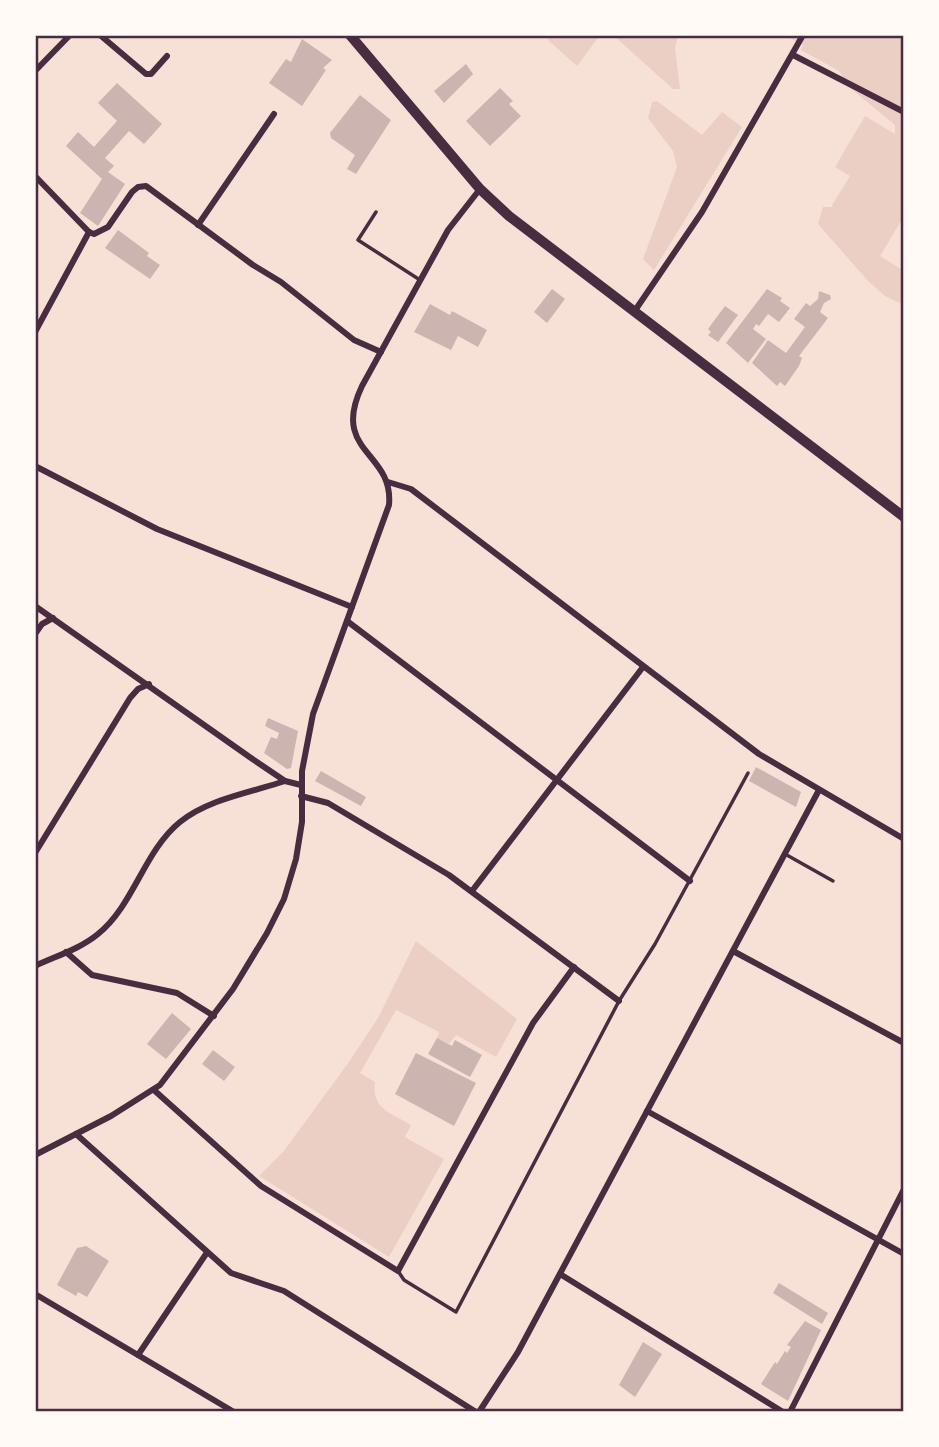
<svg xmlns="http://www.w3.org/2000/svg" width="939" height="1447" font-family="Poppins,sans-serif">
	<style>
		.green { fill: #ebcfc5 }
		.building { fill: #ccb4b1 }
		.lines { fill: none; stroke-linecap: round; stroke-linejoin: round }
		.service { stroke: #4a2c40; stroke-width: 3.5 }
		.minor { stroke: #4a2c40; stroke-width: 6 }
		.primary { stroke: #4a2c40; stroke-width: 10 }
		.neatline { fill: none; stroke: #4a2c40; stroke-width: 2.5 }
	</style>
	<rect width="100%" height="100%" fill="#f7e1d7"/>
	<g class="green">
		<polygon points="551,35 600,35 577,66 548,40"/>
		<polygon points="613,35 678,35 675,48 680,89 673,89"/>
		<polygon points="784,35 904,35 904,216 880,256 904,271 904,305 885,296 869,282 818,224 823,207 831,207 850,176 835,167 865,116 895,134 895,125 849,87 839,71 801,50 803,45"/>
		<polygon points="657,101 702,135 722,112 742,127 654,270 643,259 677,167 673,151 648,118 652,102"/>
		<path d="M416,941L517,1019L496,1057L456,1035L449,1044L437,1038L439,1032L396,1010L360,1073L375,1082C371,1109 391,1113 411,1125L405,1137L444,1159L389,1257L259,1176L283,1152L349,1062L378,1018Z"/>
	</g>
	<g class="building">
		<polygon points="302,39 332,60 323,68 326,70 302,106 269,83 286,59 291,62"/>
		<polygon points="466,64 473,74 444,103 434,91"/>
		<polygon points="117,83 162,124 144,144 129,131 105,158 114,166 108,172 125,184 98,226 80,213 102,179 66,146 78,132 94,147 117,121 98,103"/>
		<polygon points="500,88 513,101 509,104 521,116 490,146 466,121"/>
		<polygon points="360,95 391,120 356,174 347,169 355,155 331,138 330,133"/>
		<polygon points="118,230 149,253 147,256 160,265 150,279 105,248"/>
		<polygon points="552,289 565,299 547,323 534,312"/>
		<polygon points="767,289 782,298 780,301 790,308 779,322 768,314 759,326 756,324 753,329 766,339 748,363 726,343"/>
		<polygon points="819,291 830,295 831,299 824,303 820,312 828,318 799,356 802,358 799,366 785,386 780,382 777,386 752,363 768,340 786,353 805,327 794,319 806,303 810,306 818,299"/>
		<polygon points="430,304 450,315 452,311 487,330 478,347 458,336 451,350 414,332"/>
		<polygon points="725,306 738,315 718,342 708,335 711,332 708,329"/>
		<polygon points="268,718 298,731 291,768 287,769 264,753 271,737 277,739 279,733 265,726"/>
		<polygon points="756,767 801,792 796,807 749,781"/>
		<polygon points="321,771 366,797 361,806 315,781"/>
		<polygon points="172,1013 191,1029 166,1059 147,1044"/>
		<polygon points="437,1038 452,1046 455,1040 482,1055 470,1077 428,1054"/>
		<polygon points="213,1050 235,1067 224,1081 202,1064"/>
		<polygon points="416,1053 476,1083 454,1126 395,1094"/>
		<polygon points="86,1246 109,1261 87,1297 78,1292 76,1296 57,1285 77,1248"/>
		<polygon points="779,1283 828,1313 822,1324 773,1293"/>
		<polygon points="805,1321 821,1330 788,1401 761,1384 775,1362 777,1364 785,1351 787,1353 791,1347 787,1345"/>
		<polygon points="643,1342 662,1354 635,1397 619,1385"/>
	</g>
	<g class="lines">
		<g class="service">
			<polyline points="376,212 358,240 420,280"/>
			<polyline points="785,854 833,881"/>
			<polyline points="398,1271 404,1280 456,1312 619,1001 655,944 748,773"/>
		</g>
		<g class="minor">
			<polyline points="100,35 146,74 151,74 167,56"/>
			<polyline points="793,55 904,112"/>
			<polyline points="35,71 70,35"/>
			<polyline points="35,176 89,232"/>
			<polyline points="198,225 274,114"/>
			<polyline points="89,232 94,234 108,227 132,192 138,187 146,186 253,265 281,282 354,340 381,352"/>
			<polyline points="634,312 702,212 803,35"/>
			<polyline points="35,332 89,232"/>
			<polyline points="35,466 157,529 352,607"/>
			<polyline points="388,482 411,489 759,754 904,839"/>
			<polyline points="35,606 251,758 285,781 301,785"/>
			<polyline points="347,621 690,881"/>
			<polyline points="35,634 42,624 53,618"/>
			<polyline points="301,796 328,803 449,875 619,1001"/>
			<polyline points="35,853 130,698 138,689 149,684"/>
			<polyline points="472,891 643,667"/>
			<polyline points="733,951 904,1043"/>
			<polyline points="66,952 92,975 177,993 214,1016"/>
			<path d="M35,966C56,956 80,949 98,934C134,905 144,851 180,822C208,799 252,792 285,781"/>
			<polyline points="155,1091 261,1186 398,1271 533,1023 574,967"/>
			<polyline points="647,1111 904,1254"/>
			<polyline points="76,1134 231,1273 284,1291 476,1412"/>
			<path d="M35,1155L111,1116L160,1085L233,989L267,933L284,899L296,859L302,822V771L313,714L389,505C394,451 330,453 362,386L448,230L480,189"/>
			<polyline points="560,1274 783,1412"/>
			<polyline points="35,1294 234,1412"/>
			<polyline points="138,1355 206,1254"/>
			<polyline points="479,1412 518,1352 819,790"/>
			<polyline points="790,1412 904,1189"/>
		</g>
		<polyline class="primary" points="350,35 480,189 509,216 904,517"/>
	</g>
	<rect width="939" height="1447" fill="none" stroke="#fffaf5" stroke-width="74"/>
	<rect x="37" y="37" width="865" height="1373" class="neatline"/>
</svg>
